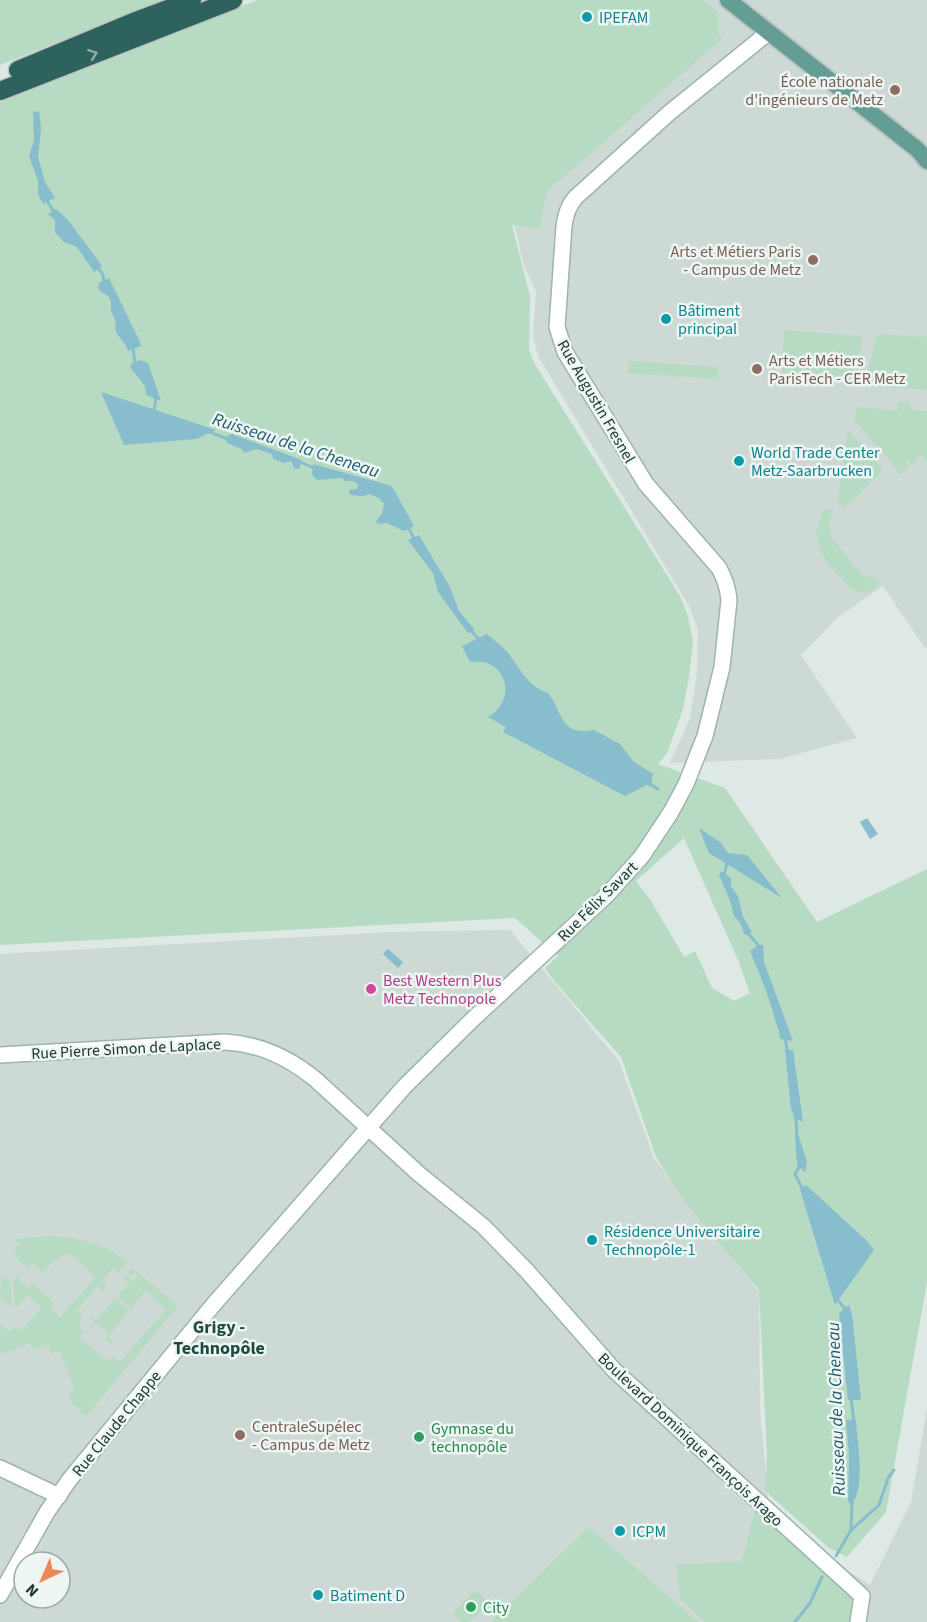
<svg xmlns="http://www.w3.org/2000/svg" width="927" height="1622" font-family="'Source Sans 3',sans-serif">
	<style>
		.built { fill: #ccd9d4; fill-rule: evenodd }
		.green { fill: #b7dac3; fill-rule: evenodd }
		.water { fill: #87bdcd }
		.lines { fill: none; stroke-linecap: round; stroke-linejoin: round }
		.stream { stroke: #87bdcd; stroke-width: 3 }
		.secondary-casing { stroke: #9eb4ae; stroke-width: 18 }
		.primary-casing { stroke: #bcc3c2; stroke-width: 20 }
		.highway-casing { stroke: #bcc3c2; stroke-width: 21 }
		.secondary { stroke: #fff; stroke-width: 15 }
		.primary { stroke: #649d93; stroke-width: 16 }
		.highway { stroke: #2d635c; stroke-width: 18 }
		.oneway { stroke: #8eaca8 }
		.culture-dot { fill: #0f9aa8; stroke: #eef6f3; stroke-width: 2 }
		.education-dot { fill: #8d6e63; stroke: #eef6f3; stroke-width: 2 }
		.hotel-dot { fill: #d1479c; stroke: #eef6f3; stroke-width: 2 }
		.leisure-dot { fill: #2e9e5b; stroke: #eef6f3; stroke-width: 2 }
		.labels { text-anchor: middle; stroke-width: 5; stroke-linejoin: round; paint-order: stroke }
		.culture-label { font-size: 16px; fill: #0d838f; stroke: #eef6f3; text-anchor: start }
		.education-label { font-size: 16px; fill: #785e54; stroke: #eef6f3; text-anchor: end }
		.street-label { font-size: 16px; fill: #203833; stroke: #eef6f3 }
		.hotel-label { font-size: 16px; fill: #b23c85; stroke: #eef6f3; text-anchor: start }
		.leisure-label { font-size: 16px; fill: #27864d; stroke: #eef6f3; text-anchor: start }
		.water-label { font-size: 18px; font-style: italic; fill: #1d5d71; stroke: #eef6f3 }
		.neighbourhood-label { font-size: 18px; font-weight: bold; fill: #1d4941; stroke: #eef6f3 }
	</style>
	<rect width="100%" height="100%" fill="#dee9e5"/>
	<g class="built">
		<polygon points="462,0 927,0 927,647 925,648 883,586 838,617 801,655 857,738 779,759 670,763 690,718 697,673 698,630 688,604 539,358 533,337 536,291 524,266"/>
		<path d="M510,930L619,1061L654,1158L759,1292L760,1409L768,1498L847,1570L870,1585L911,1502L927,1408V1622H0V954L390,932ZM24,1562H60V1598H24Z"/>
	</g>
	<g class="green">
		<polygon points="0,0 168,0 129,13 0,65"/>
		<path d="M257,0H703L718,12V33L723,38L550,189L546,197L539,229L512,225L530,296L529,350L534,363L680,596L688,616L693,642L689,678L683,709L667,753L658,764L725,788L817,922L927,869V1282L886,1512L847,1557L829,1548L765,1491L767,1456L759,1290L687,1205L656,1157L621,1057L555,982L545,968L558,956L515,918L0,945V102ZM684,838L738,960L750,993L734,1001L712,988L695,951L684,957L651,901L636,881Z"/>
		<polygon points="784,330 862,336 861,349 849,383 782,378"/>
		<polygon points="877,334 927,337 927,390 864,386"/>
		<polygon points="629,361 718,367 718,379 628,373"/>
		<polygon points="897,402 910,403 911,410 927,411 927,460 921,454 911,465 909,458 907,461 908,468 901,474 854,420 857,407 898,411"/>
		<polygon points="848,430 883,470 851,502 842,507 839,505 838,501"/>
		<path d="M826,509H829L833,512L829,521L831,537L862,575L879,580C877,588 872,590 865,593L851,589L829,565L821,552L816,533L822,513Z"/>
		<path d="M51,1236C79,1237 104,1244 127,1262L118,1273L113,1268L102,1281L107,1285L103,1291L97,1286L77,1310L82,1314L79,1325L83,1332L79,1337L107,1361L112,1356L120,1362L166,1310L152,1298L153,1296L147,1291L144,1292L131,1308L117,1296L129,1283L124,1278L126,1275L133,1282L138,1276L135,1272L131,1276L128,1274L132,1268L178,1306L86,1416L73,1405L69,1393L75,1391L60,1351L52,1354L48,1344L33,1350L31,1343L3,1353L0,1349V1324L9,1332L12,1328H16L21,1331L42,1308L27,1295L17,1307L15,1306L13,1282L21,1273L22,1274L18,1279L27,1288L32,1283L54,1303L50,1308L60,1317L75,1301L69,1296L76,1300L96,1277L70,1254H63L57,1261L55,1259L43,1272L32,1263L28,1268L17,1258L14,1247H20V1242L14,1243L16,1239Z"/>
		<polygon points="0,1274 10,1283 12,1307 0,1298 2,1279"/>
		<polygon points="115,1299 129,1310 108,1337 113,1342 111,1344 105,1339 109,1333 96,1323 92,1328 90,1327 94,1322 89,1318 91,1316 96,1321"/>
		<polygon points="756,1499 862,1596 858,1622 705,1622 681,1600 676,1565 742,1561 755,1509"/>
		<polygon points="589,1527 698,1622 491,1622"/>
		<polygon points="473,1592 480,1593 487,1600 487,1605 469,1622 462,1622 454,1615 455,1610"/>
	</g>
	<g class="water">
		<polygon points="39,111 41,129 38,157 45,182 55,198 43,204 38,194 38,181 29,156 34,141 33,112"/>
		<polygon points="56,209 68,220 102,266 94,272 77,247 64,242 55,232 55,220 48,214"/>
		<path d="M109,278L140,342L141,346L128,351C124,338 112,335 116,322L111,311V301L108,296L103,293L98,288L99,283Z"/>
		<polygon points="141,360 148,363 161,401 146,395 145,386 130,367 132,363"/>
		<polygon points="101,392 216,430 196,439 124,445"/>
		<polygon points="232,434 302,460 299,469 294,468 291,461 284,463 273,459 272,454 257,449 244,453 242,449 227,443 224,437"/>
		<polygon points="313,464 392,486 414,526 404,531 387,523 378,524 376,521 382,514 384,504 379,498 369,494 364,496 350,495 349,490 357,489 358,484 353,481 345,481 342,478 317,480 312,475"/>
		<polygon points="419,535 450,587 459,611 475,630 468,633 438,592 433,573 408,540"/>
		<path d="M487,634C494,640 502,646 508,653C520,668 528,687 548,693C563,712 560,737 594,730L620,744L634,762L653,774L651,787L647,785L625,796L503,732L506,727L488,717C519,699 506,656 470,662L462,646Z"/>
		<polygon points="867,818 878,834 870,839 860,822"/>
		<polygon points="699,828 720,842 728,853 747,855 782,898 709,853"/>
		<polygon points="721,871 731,878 731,887 738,896 743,917 752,932 745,935 740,923 734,916 730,900 719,875"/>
		<path d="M758,945H763L764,962L793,1041L780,1039C780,1030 776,1024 774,1016C768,993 759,973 750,951Z"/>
		<polygon points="388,949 403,962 398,968 383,954"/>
		<polygon points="785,1050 793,1050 803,1122 793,1117 794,1115 791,1109"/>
		<polygon points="795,1135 799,1137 807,1162 805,1172 797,1165"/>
		<polygon points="806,1185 866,1240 874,1250 835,1305 800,1189"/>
		<polygon points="849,1305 852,1314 861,1400 848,1400 839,1313"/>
		<path d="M846,1420H856C857,1443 866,1485 852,1504L848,1502L849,1455Z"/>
	</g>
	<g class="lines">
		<g class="stream">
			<polyline points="46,199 55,214"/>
			<polyline points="96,266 102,273 105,284"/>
			<polyline points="133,347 135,364"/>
			<polyline points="154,411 156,398"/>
			<polyline points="209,432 225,438"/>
			<polyline points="300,462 316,469"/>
			<polyline points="408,527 415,540"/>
			<polyline points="470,630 480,640"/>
			<polyline points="650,784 658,789"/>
			<polyline points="724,876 727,862"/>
			<polyline points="747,932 758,945 757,948"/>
			<polyline points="785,1037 788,1054"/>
			<polyline points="796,1117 797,1137"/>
			<polyline points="801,1164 795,1174 803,1190"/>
			<polyline points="837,1299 846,1310"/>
			<polyline points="851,1397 854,1424"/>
			<polyline points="851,1530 879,1505 888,1478 894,1470"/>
			<polyline points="836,1556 851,1530 852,1502"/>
			<polyline points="795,1622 810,1603 822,1577"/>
		</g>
		<defs>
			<g id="secondary">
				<path d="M0,1055L225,1042C260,1044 288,1057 315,1079L419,1174L483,1226L527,1271L614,1370L862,1596L858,1622"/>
				<polyline points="0,1468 59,1496"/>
				<path d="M0,1595L47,1512L70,1479L214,1304L404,1087L474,1018L607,895L642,856L671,812L686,784L705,736L722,667L729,600C728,588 725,579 719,568L646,484L565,352L557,327L564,226C566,214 568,206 576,197L669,113L769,32"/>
			</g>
			<polyline id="primary" points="728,0 918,150 927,161"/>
			<g id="highway">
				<polyline points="18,70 133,22 192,0"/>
				<polyline points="0,91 233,0"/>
			</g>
		</defs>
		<use href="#secondary" class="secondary-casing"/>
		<use href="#primary" class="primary-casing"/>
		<use href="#highway" class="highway-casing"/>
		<use href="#secondary" class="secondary"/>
		<use href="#primary" class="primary"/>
		<use href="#highway" class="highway"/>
	</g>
	<defs><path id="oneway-chevron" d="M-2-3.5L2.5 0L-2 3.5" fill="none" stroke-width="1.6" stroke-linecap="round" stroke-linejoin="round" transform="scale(1.5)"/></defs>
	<use class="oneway" href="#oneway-chevron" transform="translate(93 54) rotate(-21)"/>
	<g class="culture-dot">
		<circle cx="587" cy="17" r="6"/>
		<circle cx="666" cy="319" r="6"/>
		<circle cx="739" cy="461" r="6"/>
		<circle cx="592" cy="1240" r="6"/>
		<circle cx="620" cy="1531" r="6"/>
		<circle cx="318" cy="1595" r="6"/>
	</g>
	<g class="education-dot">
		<circle cx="895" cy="90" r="6"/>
		<circle cx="813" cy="260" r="6"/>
		<circle cx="757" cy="369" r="6"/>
		<circle cx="240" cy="1435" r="6"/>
	</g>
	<circle class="hotel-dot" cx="371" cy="989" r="6"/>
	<g class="leisure-dot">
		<circle cx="419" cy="1437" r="6"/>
		<circle cx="471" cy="1607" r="6"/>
	</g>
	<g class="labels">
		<g class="culture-label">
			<text x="599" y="23">IPEFAM</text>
			<text x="678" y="316">Bâtiment<tspan x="678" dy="18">principal</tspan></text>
			<text x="751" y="458">World Trade Center<tspan x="751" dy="18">Metz-Saarbrucken</tspan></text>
			<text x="604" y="1237">Résidence Universitaire<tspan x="604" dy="18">Technopôle-1</tspan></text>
			<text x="632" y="1537">ICPM</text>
			<text x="330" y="1601">Batiment D</text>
		</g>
		<g class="education-label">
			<text x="883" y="87">École nationale<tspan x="883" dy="18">d'ingénieurs de Metz</tspan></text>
			<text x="801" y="257">Arts et Métiers Paris<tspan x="801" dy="18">- Campus de Metz</tspan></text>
			<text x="769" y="366" text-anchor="start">Arts et Métiers<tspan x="769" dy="18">ParisTech - CER Metz</tspan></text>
			<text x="252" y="1432" text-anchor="start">CentraleSupélec<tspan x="252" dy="18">- Campus de Metz</tspan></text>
		</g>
		<g class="street-label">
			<text transform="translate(597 401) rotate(60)" y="6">Rue Augustin Fresnel</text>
			<text transform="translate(597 901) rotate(-45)" y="6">Rue Félix Savart</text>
			<text transform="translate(126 1048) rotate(-3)" y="6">Rue Pierre Simon de Laplace</text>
			<text transform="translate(116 1423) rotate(-51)" y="6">Rue Claude Chappe</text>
			<text transform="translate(691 1439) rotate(43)" y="6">Boulevard Dominique François Arago</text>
		</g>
		<g class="hotel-label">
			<text x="383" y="986">Best Western Plus<tspan x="383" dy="18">Metz Technopole</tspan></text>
		</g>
		<g class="leisure-label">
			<text x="431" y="1434">Gymnase du<tspan x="431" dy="18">technopôle</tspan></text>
			<text x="483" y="1613">City</text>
		</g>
		<g class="water-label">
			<text transform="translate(296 445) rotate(18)" y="6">Ruisseau de la Cheneau</text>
			<text transform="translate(836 1409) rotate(-92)" y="6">Ruisseau de la Cheneau</text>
		</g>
		<g class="neighbourhood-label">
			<text x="219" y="1333">Grigy -<tspan x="219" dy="21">Technopôle</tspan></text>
		</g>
	</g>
	<g transform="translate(42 1580) rotate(224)"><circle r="28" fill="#eef6f3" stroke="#9caaa6" stroke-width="1.5"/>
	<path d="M0-4.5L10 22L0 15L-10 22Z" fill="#ed8858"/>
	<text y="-9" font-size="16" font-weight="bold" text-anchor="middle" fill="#203833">N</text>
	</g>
</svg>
